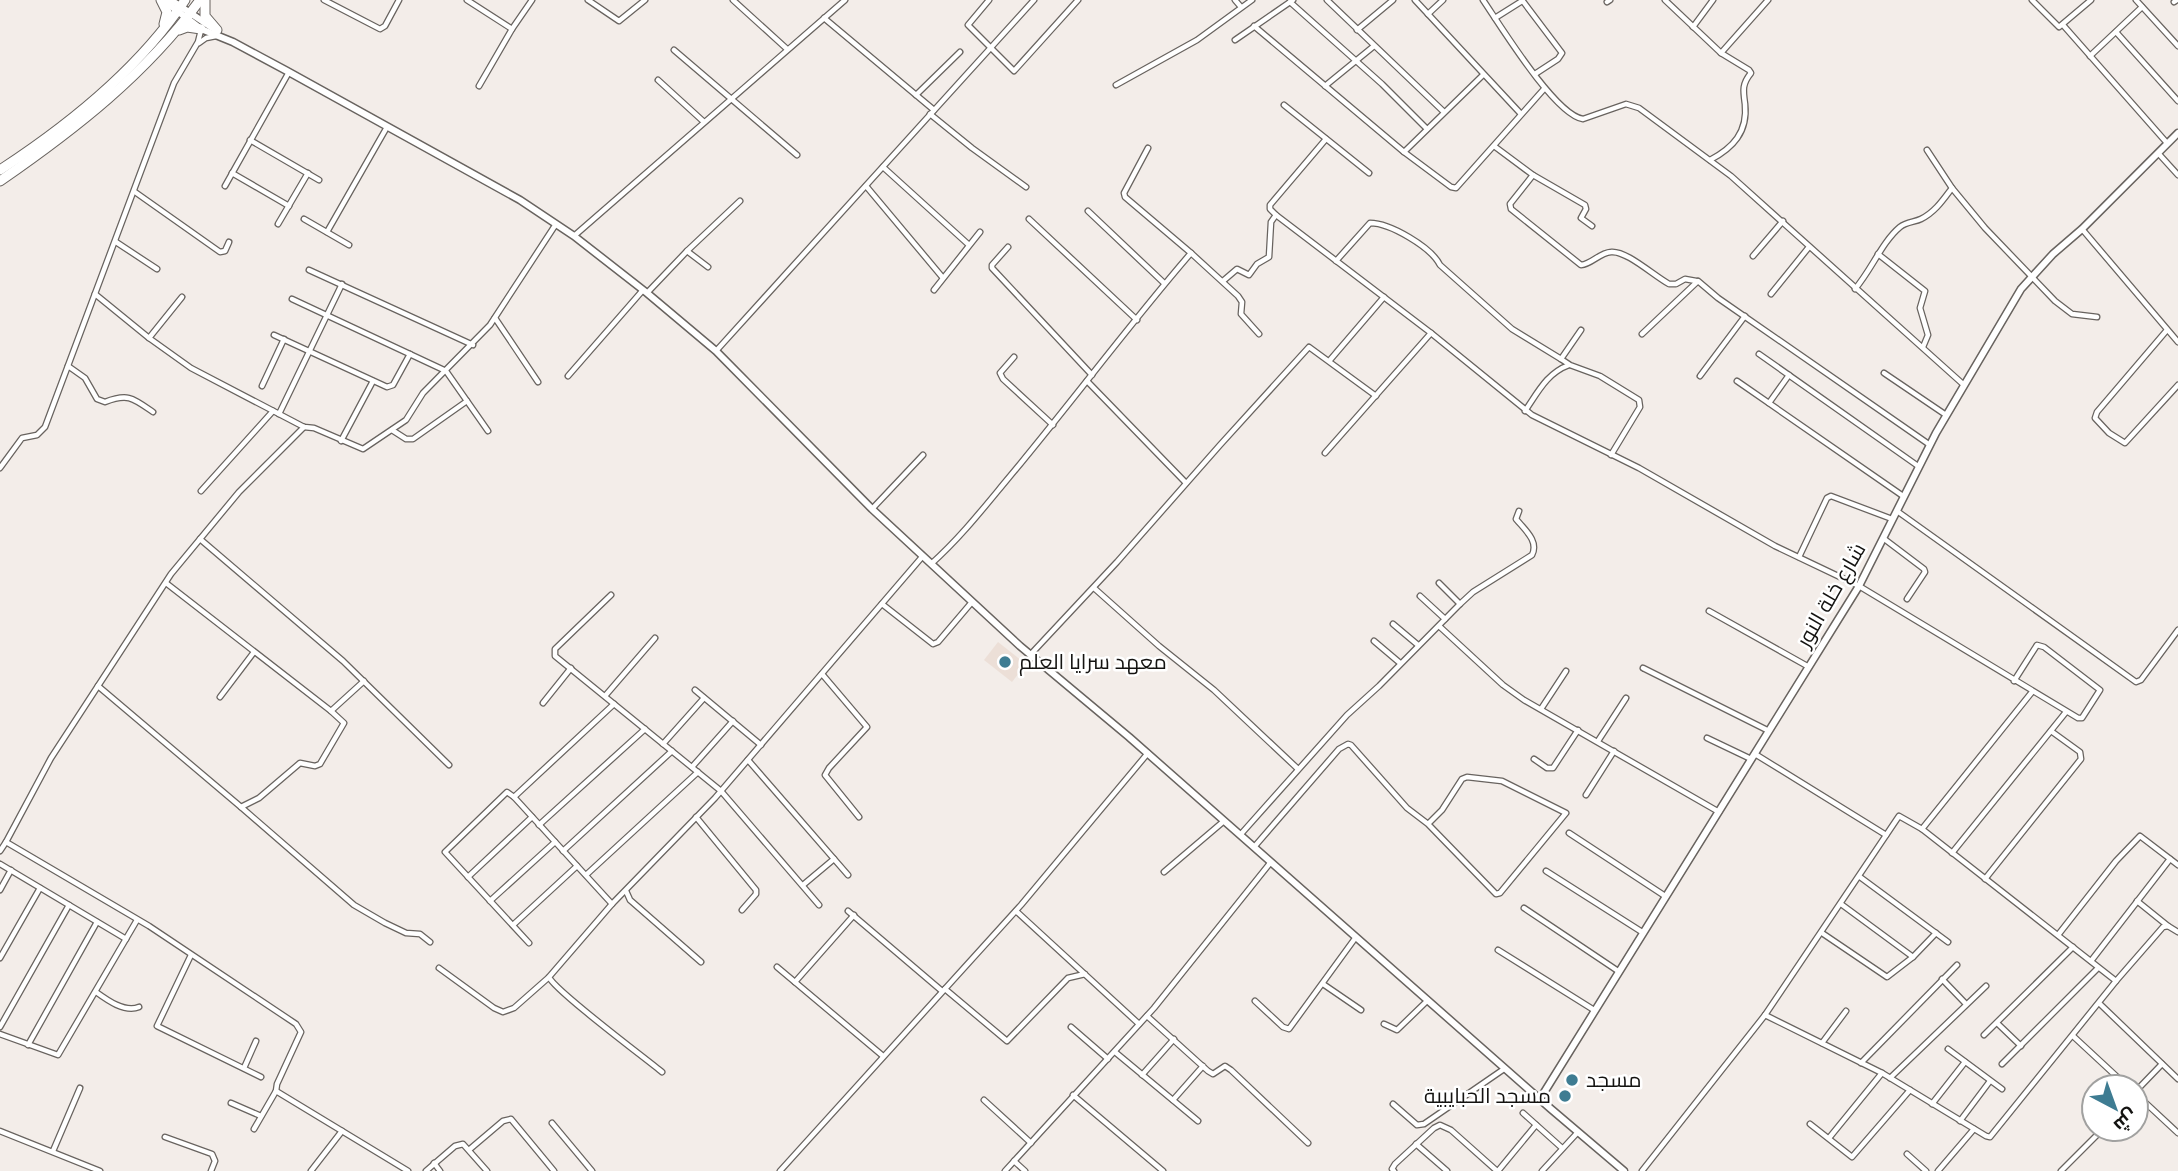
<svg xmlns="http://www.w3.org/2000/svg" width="2178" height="1171" font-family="Overpass,Cairo,sans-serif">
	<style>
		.built { fill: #ecdfd7 }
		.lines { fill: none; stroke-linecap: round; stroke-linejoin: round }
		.street-casing { stroke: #68635f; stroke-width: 7 }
		.secondary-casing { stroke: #68635f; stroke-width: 9 }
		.highway-casing { stroke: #68635f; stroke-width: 11 }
		.street { stroke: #fff; stroke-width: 4.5 }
		.secondary { stroke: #fff; stroke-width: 6 }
		.highway { stroke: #fff; stroke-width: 9 }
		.poi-dot { fill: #3e7c92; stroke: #fff; stroke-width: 2.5 }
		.labels { text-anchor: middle; stroke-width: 5; stroke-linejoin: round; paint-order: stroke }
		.street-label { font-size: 21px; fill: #141311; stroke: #fff }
		.poi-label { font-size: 21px; fill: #141311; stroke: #fff; text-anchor: start }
	</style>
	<rect width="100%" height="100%" fill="#f3ede9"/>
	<polygon class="built" points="998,642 1026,664 1012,682 984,660"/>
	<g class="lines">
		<defs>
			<g id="street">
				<polyline points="324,0 380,29 385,26 399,0"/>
				<polyline points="467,0 512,29 479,86"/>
				<polyline points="588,0 619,21 645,0"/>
				<polyline points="733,0 787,49"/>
				<polyline points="989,0 968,25 1014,71 1078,0"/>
				<polyline points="1235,0 1241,7"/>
				<polyline points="1327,0 1444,112"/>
				<polyline points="1415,0 1521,114"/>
				<path d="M1483,0C1500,25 1555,115 1583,119L1626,104L1639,108L1731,176L1964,385"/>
				<polyline points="1522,0 1562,53 1558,59 1535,74"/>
				<polyline points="1665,0 1721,53 1768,0"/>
				<polyline points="2032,0 2059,27 2091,0"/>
				<polyline points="2136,0 2178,46"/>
				<polyline points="1290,2 1382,84 1427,129"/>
				<polyline points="1607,2 1610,0"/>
				<polyline points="2174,2 2177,0"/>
				<polyline points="1428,14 1443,0"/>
				<polyline points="824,18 934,110"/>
				<polyline points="1495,18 1522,1"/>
				<polyline points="2063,25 2167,143"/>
				<polyline points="1254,26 1404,152 1483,75"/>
				<polyline points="1693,27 1713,0"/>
				<polyline points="512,29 532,0"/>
				<polyline points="1357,30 1393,0"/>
				<polyline points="2116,32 2178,101"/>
				<polyline points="1235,40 1293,0"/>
				<polyline points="199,43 206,38 216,36"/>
				<polyline points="674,50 797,155"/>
				<polyline points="2090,56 2142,7"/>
				<polyline points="658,80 704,122"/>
				<polyline points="1116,85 1197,40 1252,0"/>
				<polyline points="1325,86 1374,46"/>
				<polyline points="916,95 960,52"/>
				<polyline points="1284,105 1369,173"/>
				<polyline points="930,114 972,148 1026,187"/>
				<polyline points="1326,139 1270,205 1270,209 1276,215 1431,333 1532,415 1639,468 1775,546 1859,586 2078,718 2082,718 2100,690 2044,647 2037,645 2014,681"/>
				<polyline points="250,140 319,180"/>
				<path d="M1494,146L1533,175L1510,204L1511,209L1581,265C1592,264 1599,253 1611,252C1626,250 1654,276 1669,284H1676L1685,279L1696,281"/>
				<polyline points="1927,150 1952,188 1985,228 2055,301 2072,314 2097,317"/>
				<polyline points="1404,152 1451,187 1456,188 1544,89"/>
				<polyline points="2158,153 2178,175"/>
				<path d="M1710,160C1733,148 1748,132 1745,104C1743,90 1742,84 1751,73L1749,70L1721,53"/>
				<polyline points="883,167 969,245"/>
				<polyline points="232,173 289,206"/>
				<polyline points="1533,175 1585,205 1586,209 1581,218 1592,226"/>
				<polyline points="225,186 289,72"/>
				<polyline points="866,186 943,278"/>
				<polyline points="135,192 220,252 225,251 229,242"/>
				<polyline points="1088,211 1164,283"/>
				<polyline points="304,219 349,245"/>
				<polyline points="1029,219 1137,320"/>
				<polyline points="278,224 308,173"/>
				<polyline points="2082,229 2178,342"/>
				<polyline points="327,232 387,127"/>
				<polyline points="574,236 845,0"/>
				<polyline points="116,242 157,269"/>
				<polyline points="1008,247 992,265 992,268 1092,375"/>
				<polyline points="687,251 708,267"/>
				<polyline points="1191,253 1238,296 1242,302 1241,314 1259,334"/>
				<polyline points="1878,254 1925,291 1920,308 1928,335 1923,347"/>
				<polyline points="1753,256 1783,221"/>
				<path d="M1336,261L1370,223C1390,223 1431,247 1440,265L1512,329L1561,359L1581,330"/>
				<polyline points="309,270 473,345"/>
				<polyline points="1223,281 1237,269 1249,275 1257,264 1269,257 1271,222 1276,215"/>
				<path d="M1855,289C1872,269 1882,242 1900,227C1906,222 1915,222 1921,219C1935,212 1943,200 1952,188"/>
				<polyline points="934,290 980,232"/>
				<polyline points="647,293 687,251 740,201"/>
				<polyline points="95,294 149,338 191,368 304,427 314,428 363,449 406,420 423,393 490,325 556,224"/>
				<polyline points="1771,294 1809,247"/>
				<polyline points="292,299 446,371 488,431"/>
				<polyline points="495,318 538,382"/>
				<polyline points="2167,330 2097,412 2095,418 2109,433 2125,443 2178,385"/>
				<polyline points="1642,334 1698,281 1718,298 1930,445"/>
				<polyline points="274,335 387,387 393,385 410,354"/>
				<polyline points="149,338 182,297"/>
				<polyline points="716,351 1034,0"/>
				<polyline points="1759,354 1918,466"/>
				<polyline points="1014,357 1000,373 1003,379 1053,425"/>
				<polyline points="1561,359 1570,365 1600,376 1639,400 1640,407 1611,455"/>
				<polyline points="1330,360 1384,297"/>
				<path d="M68,366L85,378L97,399L105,402C128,393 133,398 153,412"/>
				<polyline points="1884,373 1946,415"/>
				<polyline points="568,376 643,290"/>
				<polyline points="1700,376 1745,316"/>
				<polyline points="1087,381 1186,483"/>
				<polyline points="1737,381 1903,496"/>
				<polyline points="262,386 284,339"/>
				<polyline points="1769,403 1789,375"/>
				<path d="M1525,411C1538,392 1547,373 1569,365"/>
				<polyline points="279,414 342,284"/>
				<polyline points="392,430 406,439 413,439 467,401"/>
				<polyline points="341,441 373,381"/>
				<polyline points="1325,453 1431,333"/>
				<polyline points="0,468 22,438 37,435 45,427 174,83 198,42 201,30"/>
				<polyline points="201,491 273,411"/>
				<polyline points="872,509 923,455"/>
				<polyline points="1897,511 2136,682 2141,680 2178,630"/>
				<polyline points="1883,538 1924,569 1925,572 1907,599"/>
				<polyline points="200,539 343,661 449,765"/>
				<polyline points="1799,557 1827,498 1831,496 1892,519"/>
				<path d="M931,564C959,539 982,510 1006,481C1069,406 1127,327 1191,253L1125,197L1124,193L1148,148"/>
				<polyline points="166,583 331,711 364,681"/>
				<polyline points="1439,583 1460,604"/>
				<polyline points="1094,588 1159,646 1214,690 1298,769"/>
				<polyline points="611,595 555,649 555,656 721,791 819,905"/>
				<polyline points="1420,596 1445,619"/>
				<polyline points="882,604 933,644 938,642 972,602"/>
				<polyline points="1709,611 1809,667"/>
				<polyline points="1393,624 1418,645"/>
				<polyline points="1439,626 1503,685 1524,700 1719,812"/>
				<polyline points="1374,641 1400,663"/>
				<polyline points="1031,654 1117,562 1220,445 1309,347 1376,396"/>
				<polyline points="1643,668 1769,731"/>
				<polyline points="822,674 867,727 829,768 825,775 859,817"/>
				<polyline points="98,686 241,807"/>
				<polyline points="695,690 761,745"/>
				<polyline points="605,696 655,638"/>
				<polyline points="220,697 254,652"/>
				<polyline points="543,703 571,668"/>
				<polyline points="1541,709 1566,671"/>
				<polyline points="331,711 344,723 320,764 315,766 300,763 259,798 241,807 354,905 385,923 406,933 420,934 430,942"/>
				<polyline points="1707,738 1751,759"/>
				<polyline points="1598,741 1626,698"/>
				<polyline points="663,744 704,698"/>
				<polyline points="1755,754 1886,835"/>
				<polyline points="1534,759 1547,768 1553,768 1578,730"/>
				<polyline points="748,760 848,875"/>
				<polyline points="692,767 733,721"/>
				<polyline points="1586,795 1614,751"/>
				<polyline points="514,797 507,792 445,852 529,943"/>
				<polyline points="696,817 756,890 756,894 742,910"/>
				<polyline points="539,825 645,729"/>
				<polyline points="1922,829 2032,692"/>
				<polyline points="1569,833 1665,896"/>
				<path d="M1241,834L1347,715L1379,686L1460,604L1473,592L1532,555C1539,541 1525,530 1516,519L1519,511"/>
				<polyline points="1255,846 1339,749 1348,744 1351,745 1407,808 1428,824 1496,894 1500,893 1566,813 1502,781 1467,777 1462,779 1442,810 1428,824"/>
				<polyline points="0,851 6,842"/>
				<polyline points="563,851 672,751"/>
				<polyline points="1952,853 2066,712"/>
				<polyline points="0,864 126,939"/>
				<polyline points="1546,871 1642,932"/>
				<polyline points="1164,872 1224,821"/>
				<polyline points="586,875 698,772"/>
				<polyline points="468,877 532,817"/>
				<polyline points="1860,877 1948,942"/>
				<polyline points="1985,879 2081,759 2080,752 2051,731"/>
				<polyline points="803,885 834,859"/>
				<polyline points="0,890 11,870"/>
				<polyline points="626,891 630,900 701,962"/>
				<polyline points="490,901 555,842"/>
				<polyline points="2137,901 2168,926"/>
				<polyline points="612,904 514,797 614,704"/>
				<polyline points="1841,904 1913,957"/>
				<polyline points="1524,908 1618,971"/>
				<polyline points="848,911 942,991"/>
				<polyline points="1016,911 1139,1024"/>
				<polyline points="513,925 577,866"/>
				<polyline points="1822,933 1887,977 1913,957 1936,933"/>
				<polyline points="2058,935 2116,861 2140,836 2178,865"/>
				<polyline points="1498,950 1594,1010"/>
				<polyline points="191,955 157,1026 261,1077"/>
				<polyline points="0,958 40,888"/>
				<polyline points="2091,961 2170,859"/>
				<polyline points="777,967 883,1056"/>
				<polyline points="439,968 494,1008 503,1012 514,1008 548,978"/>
				<polyline points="1942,979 1966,1004"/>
				<polyline points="795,982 854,915"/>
				<polyline points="1323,984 1361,1010"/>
				<polyline points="945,989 1007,1041 1068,978 1085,974"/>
				<path d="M96,992C107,1000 125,1013 139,1007"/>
				<polyline points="1255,1001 1283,1027 1289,1029 1356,937"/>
				<polyline points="2100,1004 2178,1079"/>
				<polyline points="1765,1015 1882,1073 1986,1136 1990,1137 2116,981"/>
				<polyline points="1147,1016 1208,1071 1213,1074 1225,1066 1231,1070 1308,1143"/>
				<polyline points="1997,1023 2021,1046"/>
				<polyline points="1384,1024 1397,1030 1428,1000"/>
				<polyline points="0,1027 69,905"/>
				<polyline points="1071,1027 1108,1059"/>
				<polyline points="0,1034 58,1055 137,920"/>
				<polyline points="1984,1035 2073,947"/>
				<polyline points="2073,1036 2128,1087"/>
				<polyline points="1822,1043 1846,1011"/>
				<polyline points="28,1045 97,922"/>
				<polyline points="1948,1049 2002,1089"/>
				<polyline points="1115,1052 1198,1121"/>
				<polyline points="1861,1063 1957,965"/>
				<polyline points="2002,1064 2098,968"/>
				<polyline points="244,1068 256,1041"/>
				<path d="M662,1072C645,1058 554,990 549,977L612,904L715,798L922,557"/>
				<polyline points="1142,1075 1174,1039"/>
				<polyline points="1890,1078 1986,986"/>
				<polyline points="276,1091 408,1171"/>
				<polyline points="2136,1091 2162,1064"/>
				<polyline points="2136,1094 2178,1133"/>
				<polyline points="1073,1095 1163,1171"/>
				<polyline points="984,1100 1031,1143"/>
				<polyline points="1173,1100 1203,1066"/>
				<polyline points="231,1103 261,1116"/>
				<polyline points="1393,1104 1417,1125 1424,1124 1504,1069"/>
				<polyline points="1932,1104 1965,1062"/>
				<polyline points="1523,1113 1562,1148"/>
				<polyline points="1960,1121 1990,1081"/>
				<polyline points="552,1123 592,1171"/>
				<polyline points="1810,1124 1852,1157 1910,1090"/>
				<polyline points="254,1129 276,1091 277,1084 301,1032 296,1024 149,926 6,842 51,758 171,574 239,492 304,427"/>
				<polyline points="0,1131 100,1171"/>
				<polyline points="165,1137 212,1154 215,1161 211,1171"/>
				<polyline points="1829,1138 1882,1073"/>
				<polyline points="1416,1144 1447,1171"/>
				<polyline points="470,1149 503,1121 511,1119 554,1171"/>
				<polyline points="53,1151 80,1088"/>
				<polyline points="1907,1154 1926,1171"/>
				<polyline points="1014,1161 1025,1171"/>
				<polyline points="434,1163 440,1171"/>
				<polyline points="311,1171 342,1131"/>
				<polyline points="426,1171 455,1146 463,1144 487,1171"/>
				<polyline points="780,1171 1021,905 1148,753"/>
				<polyline points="1005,1171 1154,1008 1271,862"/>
				<polyline points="1394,1171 1392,1169 1395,1164 1434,1128 1440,1125 1451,1130 1497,1171"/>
				<polyline points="1498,1171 1536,1125"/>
				<polyline points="1542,1171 1578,1132"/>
				<polyline points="1642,1171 1765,1015 1899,816 1922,829 2116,981 2163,927 2168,926 2178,932"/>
				<polyline points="1938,1171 1974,1129"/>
				<polyline points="2061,1171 2101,1131 2108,1131"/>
			</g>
			<g id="secondary">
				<polyline points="163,0 201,29 233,42 287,71 520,200 574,236 647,293 716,351 872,509 1020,646 1129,737 1551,1109 1624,1171"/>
				<polyline points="171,0 211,27"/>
				<polyline points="1540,1099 1859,586 1936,433 2021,289 2053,254 2082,229 2178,133"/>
			</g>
			<g id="highway">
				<polyline points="161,0 167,12 164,24"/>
				<polyline points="205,0 205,16 217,30"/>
				<polyline points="179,30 187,27 201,29"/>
				<path d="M0,170C69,125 139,69 185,0"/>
				<path d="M0,181C75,129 146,74 200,0"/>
			</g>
		</defs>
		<use href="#street" class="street-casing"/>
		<use href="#secondary" class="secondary-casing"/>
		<use href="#highway" class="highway-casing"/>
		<use href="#street" class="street"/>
		<use href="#secondary" class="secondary"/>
		<use href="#highway" class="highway"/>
	</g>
	<g class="poi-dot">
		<circle cx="1005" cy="662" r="7"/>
		<circle cx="1572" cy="1080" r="7"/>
		<circle cx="1565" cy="1096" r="7"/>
	</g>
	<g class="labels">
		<g class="street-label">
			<text transform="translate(1831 595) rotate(-60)" y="7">شارع خلة النور</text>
		</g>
		<g class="poi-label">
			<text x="1019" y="669">معهد سرايا العلم</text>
			<text x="1586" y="1087">مسجد</text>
			<text x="1551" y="1103" text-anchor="end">مسجد الحبايبية</text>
		</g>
	</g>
	<g transform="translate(2115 1108) rotate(139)"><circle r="33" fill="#ffffff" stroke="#a1a1a0" stroke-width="2"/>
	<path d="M0-5L12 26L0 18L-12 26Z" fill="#3e7c92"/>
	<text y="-10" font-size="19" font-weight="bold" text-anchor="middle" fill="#141311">ش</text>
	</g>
</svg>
